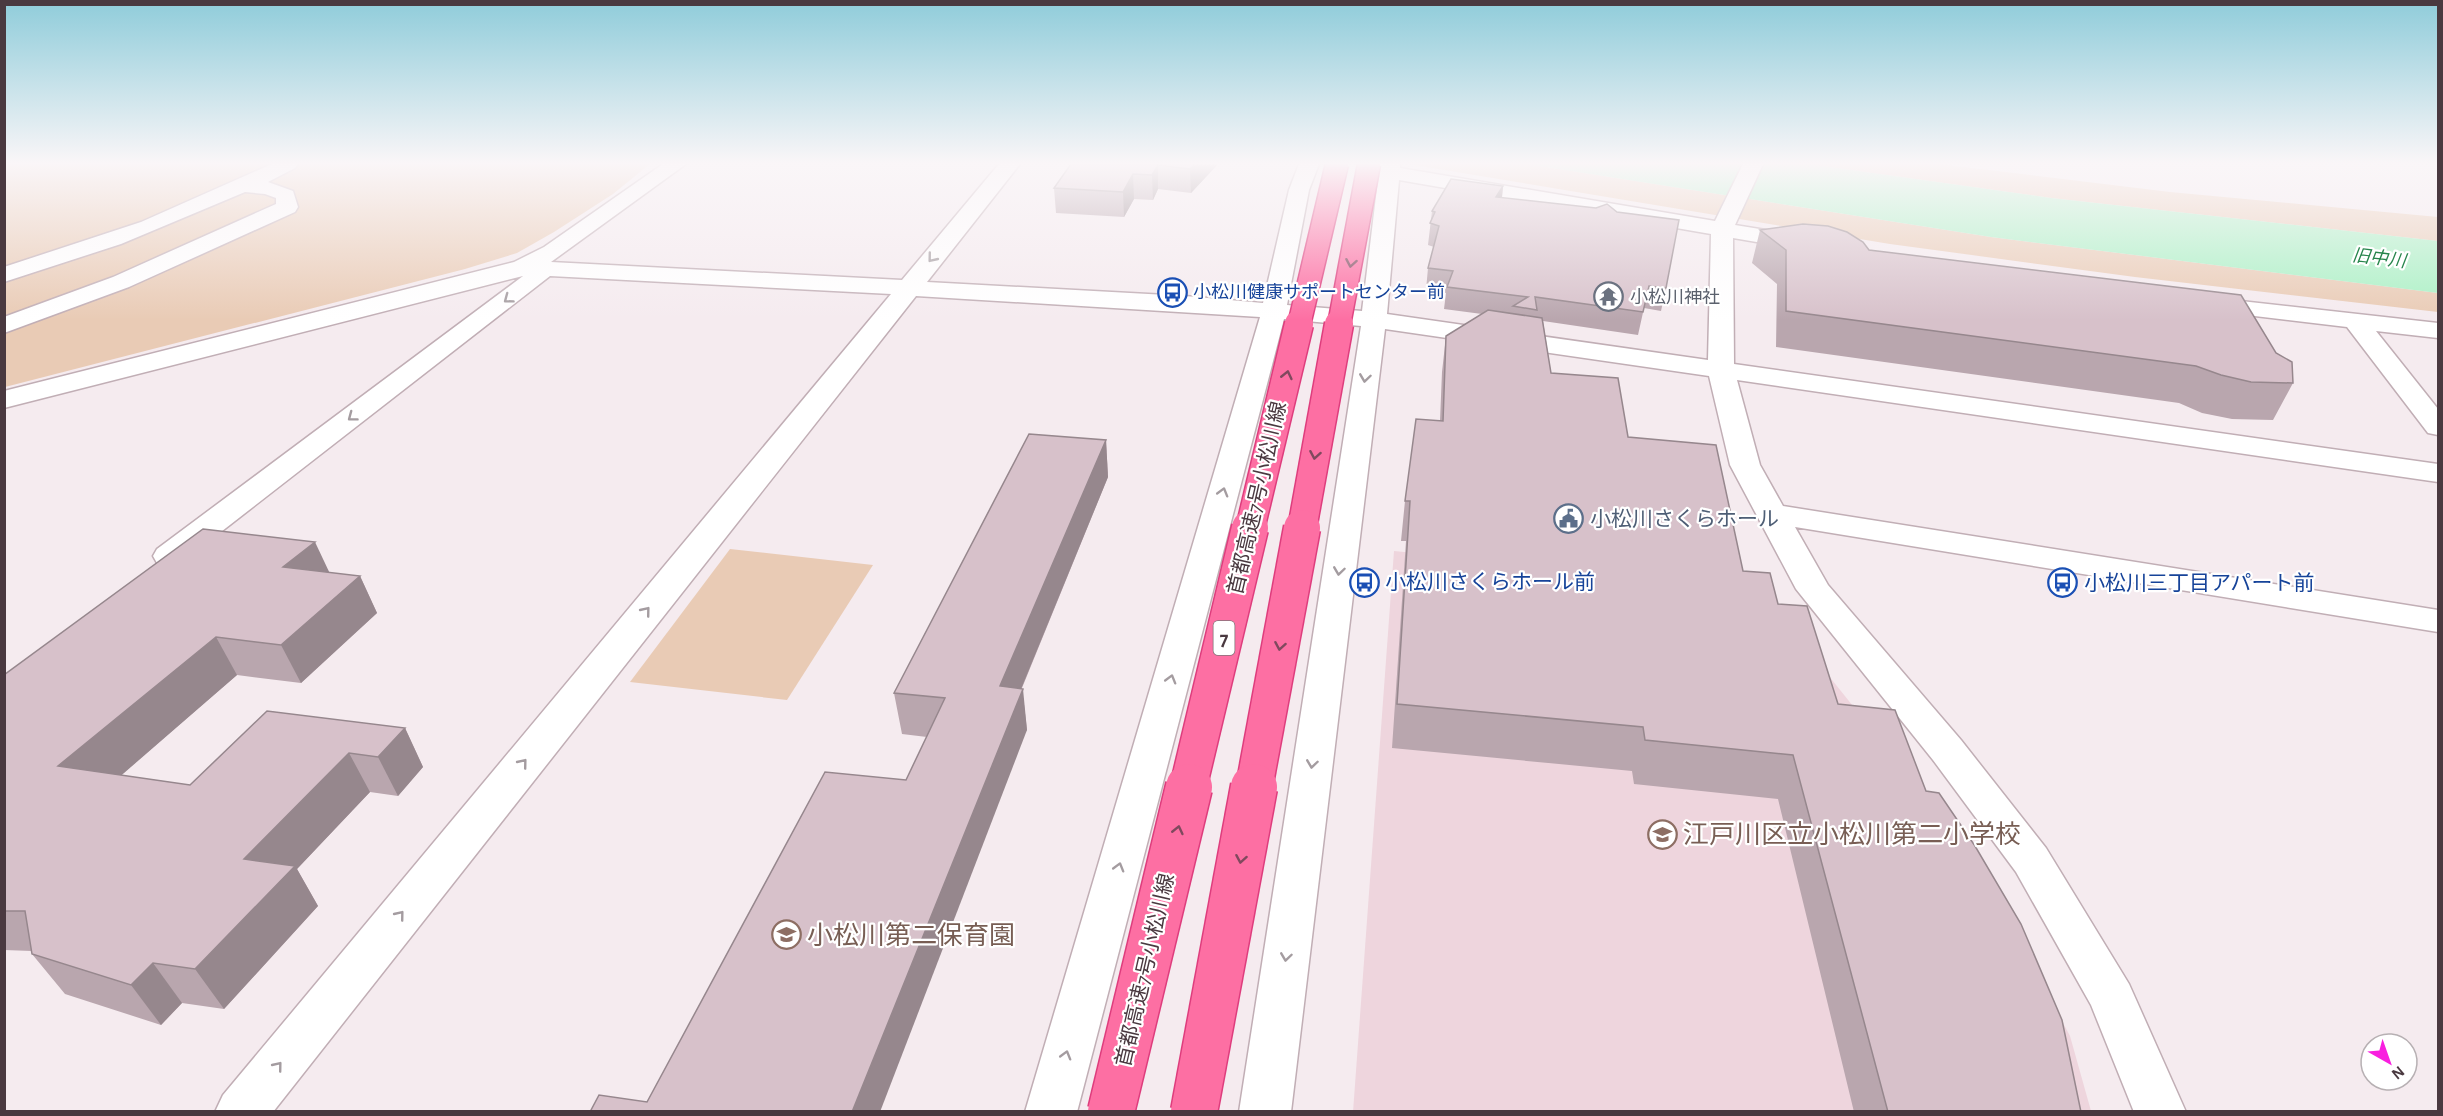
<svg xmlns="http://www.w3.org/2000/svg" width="2443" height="1116" font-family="'Alegreya Sans','Noto Sans JP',sans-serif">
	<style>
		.education { fill: #eed5dd }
		.green { fill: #e9cbb5 }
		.water { fill: #a9f1c4 }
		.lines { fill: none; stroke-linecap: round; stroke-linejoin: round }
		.minor-casing { stroke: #c1aeb5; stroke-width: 3 }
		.minor { fill: #fff; fill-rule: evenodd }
		.highway-bridge-far3-casing { stroke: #de3d7d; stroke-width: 25; stroke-linecap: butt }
		.highway-bridge-far2-casing { stroke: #de3d7d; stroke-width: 31; stroke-linecap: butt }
		.highway-bridge-far1-casing { stroke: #de3d7d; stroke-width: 39; stroke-linecap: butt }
		.highway-bridge-casing { stroke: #de3d7d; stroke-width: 49; stroke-linecap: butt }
		.highway-bridge-far3 { stroke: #fd6fa3; stroke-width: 22 }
		.highway-bridge-far2 { stroke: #fd6fa3; stroke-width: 28 }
		.highway-bridge-far1 { stroke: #fd6fa3; stroke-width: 36 }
		.highway-bridge { stroke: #fd6fa3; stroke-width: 46 }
		.wall { fill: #b9a6ae }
		.shaded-wall { fill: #96878d }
		.building { fill: #d7c1ca; stroke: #96878d; stroke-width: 1.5 }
		.oneway { stroke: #a49ca0 }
		.oneway2 { stroke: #80495e }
		.labels { text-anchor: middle; stroke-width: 4.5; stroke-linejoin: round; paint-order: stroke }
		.far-water-label { font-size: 18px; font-style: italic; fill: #27854c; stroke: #fff }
		.far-transit-label { font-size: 18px; fill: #164399; stroke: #fff; text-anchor: start }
		.far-worship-label { font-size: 18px; fill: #5b616d; stroke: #fff; text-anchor: start }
		.shield { fill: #fff; stroke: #807479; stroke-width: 1.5 }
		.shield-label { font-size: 20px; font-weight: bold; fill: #4a3940 }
		.street-label { font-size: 21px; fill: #4a3940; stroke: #fff }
		.service-label { font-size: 21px; fill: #4e5e75; stroke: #fff; text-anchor: start }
		.transit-label { font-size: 21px; fill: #164399; stroke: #fff; text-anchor: start }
		.near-education-label { font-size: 26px; fill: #785e54; stroke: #fff; text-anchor: start }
	</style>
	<rect width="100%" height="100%" fill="#f5ebef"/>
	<polygon class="education" points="1394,551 1756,585 1909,776 1992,891 2070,1036 2091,1111 1353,1112"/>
	<g class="green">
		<polygon points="5,164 650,164 613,194 554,232 517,253 465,269 5,387"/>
		<polygon points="1408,164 1527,164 1991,237 2438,293 2438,312 2135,277 1890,244"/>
		<polygon points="1808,164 1939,164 2170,192 2438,217 2438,241 2051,198"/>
		<polygon points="730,549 873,565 787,700 630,682"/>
	</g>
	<polygon class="water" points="1527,164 1808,164 2051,198 2438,241 2438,293 1991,237"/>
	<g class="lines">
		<defs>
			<g id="minor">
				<polygon points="272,164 298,164 295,168 268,182 293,191 298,207 295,212 129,287 4,333 4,317 113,277 276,204 276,198 265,194 245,192 121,244 4,282 4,267 141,222"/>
				<path d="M663,164H686L551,262L902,280L999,164H1020L927,282L1185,296L1263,303L1289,190L1299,164H1319L1309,190L1287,305L1362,311L1380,164H1400V168L1715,221L1743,164H1763L1735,225L1804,236L1812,238L1815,243L1812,248L1804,250L1733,238L1734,364L2438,464V482L1737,380L1760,465L1783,506L2438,610V632L1795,527L1828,585L1961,740L2046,848L2129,984L2186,1112H2134L2091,1005L2016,872L1933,760L1796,589L1730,465L1709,376L1385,329L1291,1112H1239L1361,326L1284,319L1077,1112H1025L1260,317L916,296L273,1112H215L223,1095L891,294L550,276L181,563L169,566L157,563L153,556L157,549L523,276L4,408V391L514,262L544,247ZM1399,180L1711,234L1708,360L1387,314Z"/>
				<polygon points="2205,297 2438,323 2438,338 2376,331 2438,409 2438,435 2428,433 2347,327 2196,309 2193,304 2196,299"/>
			</g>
		</defs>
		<use href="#minor" class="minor-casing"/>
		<use href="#minor" class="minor"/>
		<defs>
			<g id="highway-bridge-far3">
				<polyline points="1299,325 1337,164"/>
				<polyline points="1339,325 1369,164"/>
			</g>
			<g id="highway-bridge-far2">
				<polyline points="1250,529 1299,324"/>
				<polyline points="1302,529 1339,324"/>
			</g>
			<g id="highway-bridge-far1">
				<polyline points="1188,788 1250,528"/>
				<polyline points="1254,788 1302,528"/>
			</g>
			<g id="highway-bridge">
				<polyline points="1111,1112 1189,787"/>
				<polyline points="1194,1112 1254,787"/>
			</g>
		</defs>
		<use href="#highway-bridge-far3" class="highway-bridge-far3-casing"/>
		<use href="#highway-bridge-far2" class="highway-bridge-far2-casing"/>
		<use href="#highway-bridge-far1" class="highway-bridge-far1-casing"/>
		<use href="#highway-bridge" class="highway-bridge-casing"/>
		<use href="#highway-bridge-far3" class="highway-bridge-far3"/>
		<use href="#highway-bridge-far2" class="highway-bridge-far2"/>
		<use href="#highway-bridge-far1" class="highway-bridge-far1"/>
		<use href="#highway-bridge" class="highway-bridge"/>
	</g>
	<g class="wall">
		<polygon points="1071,164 1218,164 1191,193 1158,189 1153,200 1134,199 1124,217 1056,213 1054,188"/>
		<polygon points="1503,186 1502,198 1666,288 1661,311 1644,308 1638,335 1543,321 1551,373 1628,437 1743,571 1778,604 1838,704 1926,791 2081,1112 1854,1112 1778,799 1634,784 1632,771 1392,748 1406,541 1401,541 1405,501 1440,421 1442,372 1446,336 1482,314 1444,309 1446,293 1426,290 1428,268 1434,247 1428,245 1432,211"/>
		<polygon points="1760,230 1869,250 2293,383 2273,420 2232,419 2202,413 2179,403 1776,347 1777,284 1752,263"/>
		<polygon points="1106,440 1108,477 1022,688 1027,730 647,1102 906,780 927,737 902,734 894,693"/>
		<polygon points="330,573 360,576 377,613 301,683 237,675 121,775 190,785 405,728 423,767 398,796 370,792 297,869 318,906 224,1009 182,1003 161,1025 65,994 32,954 32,951 4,950 4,675"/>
	</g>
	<g class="shaded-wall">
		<polygon points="1195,164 1218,164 1191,193 1190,169"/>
		<polygon points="1158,165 1158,189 1153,200 1152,175"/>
		<polygon points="1133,174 1134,199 1124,217 1123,192"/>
		<polygon points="1503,186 1501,206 1496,197"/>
		<polygon points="1106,440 1108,477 1005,728 1000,686"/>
		<polygon points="315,542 332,578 283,567"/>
		<polygon points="360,576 377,613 301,683 281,645"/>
		<polygon points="216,637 237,675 86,806 58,766"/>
		<polygon points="1023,689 1027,730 880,1112 852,1112"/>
		<polygon points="405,728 423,767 398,796 378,757"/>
		<polygon points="349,753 370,792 297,869 318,906 224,1009 195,969 244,859"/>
		<polygon points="153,963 182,1003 161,1025 131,985"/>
	</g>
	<g class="building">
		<polygon points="1071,164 1195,164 1190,169 1158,165 1152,175 1133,174 1123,192 1054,188"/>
		<polygon points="1451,179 1503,186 1496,197 1596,208 1607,204 1617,212 1679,220 1666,288 1649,286 1643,312 1535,297 1537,310 1513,306 1528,297 1447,287 1453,271 1428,268 1439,226 1430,223 1435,212 1432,211"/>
		<polygon points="1803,224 1828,226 1847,232 1863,242 1869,250 2241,295 2276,353 2292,362 2293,383 2251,382 2221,375 2196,366 1786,311 1786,250 1760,230"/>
		<polygon points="1488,310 1542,318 1551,373 1618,378 1628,437 1716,445 1743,571 1770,573 1778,604 1807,606 1838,704 1895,710 1926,791 1939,793 1975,846 2021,924 2062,1020 2081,1112 1888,1112 1793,755 1645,740 1643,727 1397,704 1410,501 1405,501 1416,419 1443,421 1446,336"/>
		<polygon points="1029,434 1106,440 1000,686 1023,689 852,1112 590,1112 599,1095 647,1102 825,772 906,780 945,698 894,693"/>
		<polygon points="203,529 315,542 283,567 360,576 281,645 216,637 58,766 190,785 267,711 405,728 378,757 349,753 244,859 295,866 195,969 153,963 131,985 32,954 25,911 4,911 4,675"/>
	</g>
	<defs><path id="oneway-chevron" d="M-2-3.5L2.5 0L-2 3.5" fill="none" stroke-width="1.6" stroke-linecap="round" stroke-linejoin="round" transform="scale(1.5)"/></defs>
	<g class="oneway">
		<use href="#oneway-chevron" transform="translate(932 258) rotate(129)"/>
		<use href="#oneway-chevron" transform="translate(508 299) rotate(143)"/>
		<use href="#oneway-chevron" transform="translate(1365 378) rotate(98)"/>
		<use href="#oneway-chevron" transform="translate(352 417) rotate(143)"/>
		<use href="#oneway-chevron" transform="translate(1223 492) rotate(-74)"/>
		<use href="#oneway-chevron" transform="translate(1339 571) rotate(98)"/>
		<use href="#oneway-chevron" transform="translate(646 611) rotate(-51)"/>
		<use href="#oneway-chevron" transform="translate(1171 679) rotate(-74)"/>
		<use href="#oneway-chevron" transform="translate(523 763) rotate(-51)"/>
		<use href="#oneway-chevron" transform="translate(1312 764) rotate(98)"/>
		<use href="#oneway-chevron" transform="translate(1119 867) rotate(-74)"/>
		<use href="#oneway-chevron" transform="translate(400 915) rotate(-51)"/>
		<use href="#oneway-chevron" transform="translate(1286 957) rotate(98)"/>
		<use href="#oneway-chevron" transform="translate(1066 1055) rotate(-74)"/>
		<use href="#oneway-chevron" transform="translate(278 1066) rotate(-51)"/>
	</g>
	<g class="oneway2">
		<use href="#oneway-chevron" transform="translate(1351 263) rotate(100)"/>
		<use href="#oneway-chevron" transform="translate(1287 375) rotate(-77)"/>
		<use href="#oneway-chevron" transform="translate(1315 455) rotate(100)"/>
		<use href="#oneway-chevron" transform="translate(1280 646) rotate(100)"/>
		<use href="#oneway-chevron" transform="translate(1178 830) rotate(-77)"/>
		<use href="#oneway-chevron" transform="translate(1241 859) rotate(100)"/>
	</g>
	<linearGradient id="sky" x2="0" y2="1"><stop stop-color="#8fccda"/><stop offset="0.51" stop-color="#faf6f8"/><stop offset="1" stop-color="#faf6f8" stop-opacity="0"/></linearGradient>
	<rect width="2443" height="320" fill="url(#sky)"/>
	<defs>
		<symbol id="bus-ring" viewBox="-11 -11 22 22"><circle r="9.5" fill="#fff" stroke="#1a4fb4" stroke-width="1.5"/><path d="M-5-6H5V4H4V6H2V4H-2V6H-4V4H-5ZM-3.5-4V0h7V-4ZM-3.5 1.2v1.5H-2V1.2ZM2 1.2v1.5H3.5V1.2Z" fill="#1a4fb4"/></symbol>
		<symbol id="temple-ring" viewBox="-11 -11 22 22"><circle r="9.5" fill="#fff" stroke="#6b7280" stroke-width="1.5"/><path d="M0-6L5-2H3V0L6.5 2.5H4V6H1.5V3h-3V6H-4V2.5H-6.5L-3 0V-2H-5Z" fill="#6b7280"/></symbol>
		<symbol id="civic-ring" viewBox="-11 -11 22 22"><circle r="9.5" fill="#fff" stroke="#5c6f8a" stroke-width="1.5"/><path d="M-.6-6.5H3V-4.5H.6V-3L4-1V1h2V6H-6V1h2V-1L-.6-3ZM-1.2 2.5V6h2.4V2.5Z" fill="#5c6f8a"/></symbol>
		<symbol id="school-ring" viewBox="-11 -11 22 22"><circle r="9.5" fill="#fff" stroke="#8d6e63" stroke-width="1.5"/><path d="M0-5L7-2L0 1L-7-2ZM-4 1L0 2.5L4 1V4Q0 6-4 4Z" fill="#8d6e63"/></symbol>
	</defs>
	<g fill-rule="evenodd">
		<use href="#bus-ring" x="1156" y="276" width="33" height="33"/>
		<use href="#temple-ring" x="1592" y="280" width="33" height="33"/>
		<use href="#civic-ring" x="1552" y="502" width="33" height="33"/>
		<use href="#bus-ring" x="1348" y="566" width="33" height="33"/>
		<use href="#bus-ring" x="2046" y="566" width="33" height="33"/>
		<use href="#school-ring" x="1646" y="818" width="33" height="33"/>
		<use href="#school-ring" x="770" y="918" width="33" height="33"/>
	</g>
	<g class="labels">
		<g class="far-water-label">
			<text transform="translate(2379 258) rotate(7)" y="6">旧中川</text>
		</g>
		<g class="far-transit-label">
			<text x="1193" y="298">小松川健康サポートセンター前</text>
		</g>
		<g class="far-worship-label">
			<text x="1630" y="303">小松川神社</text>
		</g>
		<rect class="shield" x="1213.5" y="621" width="21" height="34" rx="4.5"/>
		<g class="shield-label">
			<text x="1224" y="645">7</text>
		</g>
		<g class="street-label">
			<text transform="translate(1257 498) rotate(-77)" y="7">首都高速7号小松川線</text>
			<text transform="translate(1145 970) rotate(-77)" y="7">首都高速7号小松川線</text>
		</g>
		<g class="service-label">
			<text x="1590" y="526">小松川さくらホール</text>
		</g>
		<g class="transit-label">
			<text x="1385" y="589">小松川さくらホール前</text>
			<text x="2084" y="590">小松川三丁目アパート前</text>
		</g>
		<g class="near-education-label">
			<text x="1683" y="843">江戸川区立小松川第二小学校</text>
			<text x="807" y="944">小松川第二保育園</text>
		</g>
	</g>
	<rect width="2443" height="1116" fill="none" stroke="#4a3940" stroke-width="12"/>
	<g transform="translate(2389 1062) rotate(140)"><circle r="28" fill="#ffffff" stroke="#b7b0b3" stroke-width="1.5"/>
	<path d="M0-4.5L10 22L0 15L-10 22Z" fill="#f91fdf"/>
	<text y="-9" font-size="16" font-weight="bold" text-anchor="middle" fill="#4a3940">N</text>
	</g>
</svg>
